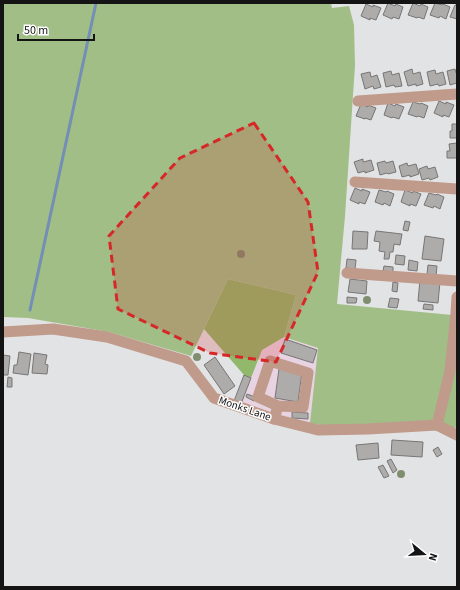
<svg xmlns="http://www.w3.org/2000/svg" width="460" height="590" font-family="'Source Sans 3',sans-serif">
	<style>
		.commercial { fill: #e7d3e2 }
		.green { fill: #a1be86 }
		.forest { fill: #91b86b }
		.lines { fill: none; stroke-linecap: round; stroke-linejoin: round }
		.stream { stroke: #748eb6; stroke-width: 3 }
		.building { fill: #aeacab; stroke: #777675 }
		.minor { stroke: #c09a8a; stroke-width: 11 }
		.tree { fill: #808e70 }
		.marked { fill: #d62828; fill-opacity: 0.2; stroke: #d62828; stroke-width: 3; stroke-dasharray: 8 5; stroke-linejoin: round }
		.labels { text-anchor: middle; stroke-width: 3; stroke-linejoin: round; paint-order: stroke }
		.street-label { font-size: 11px; fill: #141415; stroke: #fff }
	</style>
	<rect width="100%" height="100%" fill="#e2e3e5"/>
	<polygon class="commercial" points="284,337 318,348 310,423 241,404 262,350"/>
	<g class="green">
		<polygon points="3,3 331,3 332,8 349,6 354,25 355,65 345,216 337,304 452,315 446,370 434,420 367,425 320,425 310,423 318,348 284,337 296,295 228,279 191,356 109,332 28,318 3,317"/>
		<polygon points="451,359 457,360 456,410 457,426 451,432 437,425"/>
	</g>
	<polygon class="forest" points="228,279 296,295 284,337 262,350 251,378 244,375 204,329"/>
	<g class="lines">
		<polyline class="stream" points="30,310 96,3"/>
	</g>
	<g class="building">
		<polygon points="388,3 395,6 396,4 403,7 399,19 393,17 392,19 383,15"/>
		<polygon points="413,3 420,6 421,4 428,7 424,19 418,17 417,18 408,15"/>
		<polygon points="435,3 442,5 443,4 450,7 446,19 440,16 439,18 430,15"/>
		<polygon points="366,4 373,7 373,5 381,8 376,20 370,18 370,20 361,16"/>
		<polygon points="455,5 457,5 457,19 450,17"/>
		<polygon points="412,69 413,74 420,72 423,84 416,86 416,84 408,86 404,72"/>
		<polygon points="455,69 456,73 457,73 457,83 450,85 447,71"/>
		<polygon points="435,70 436,74 443,72 446,84 439,86 438,84 430,86 427,72"/>
		<polygon points="391,71 392,75 399,73 402,86 395,87 394,85 386,87 383,73"/>
		<polygon points="370,72 371,77 377,75 381,87 374,89 373,86 365,89 361,74"/>
		<polygon points="439,101 446,104 446,102 454,105 449,117 443,115 443,117 434,113"/>
		<polygon points="413,102 420,104 421,103 428,106 424,118 418,116 417,117 408,114"/>
		<polygon points="388,103 395,106 396,104 404,107 399,119 393,117 392,118 384,115"/>
		<polygon points="361,104 368,107 368,105 376,108 371,120 365,118 365,119 356,116"/>
		<polygon points="452,124 457,124 457,138 450,138 450,131 452,131"/>
		<polygon points="457,143 457,158 447,158 447,151 450,151 449,144"/>
		<polygon points="363,159 363,162 371,160 374,170 365,173 365,171 358,173 354,162"/>
		<polygon points="385,161 386,163 393,161 396,172 388,174 387,173 380,175 377,163"/>
		<polygon points="407,163 408,166 416,164 419,174 410,177 410,175 402,177 399,166"/>
		<polygon points="427,166 428,169 435,167 438,177 430,180 429,178 422,180 419,169"/>
		<polygon points="355,188 362,191 362,189 370,192 365,204 359,202 359,204 350,200"/>
		<polygon points="379,190 386,192 387,191 394,194 390,206 384,203 383,205 375,202"/>
		<polygon points="405,190 413,193 413,191 421,194 416,206 410,204 410,206 401,202"/>
		<polygon points="429,193 436,195 437,194 444,197 440,209 434,206 433,208 424,205"/>
		<polygon points="405,221 410,222 408,231 403,230"/>
		<polygon points="353,231 368,232 367,249 352,249"/>
		<polygon points="376,231 402,234 400,245 394,244 393,252 390,252 389,259 384,259 385,252 379,251 380,242 374,241"/>
		<polygon points="425,236 444,239 441,261 422,259"/>
		<polygon points="396,255 405,256 404,265 395,264"/>
		<polygon points="347,259 356,260 355,269 346,268"/>
		<polygon points="409,260 418,262 417,271 408,270"/>
		<polygon points="428,265 437,266 436,276 427,274"/>
		<polygon points="384,266 393,267 393,272 383,271"/>
		<polygon points="350,279 367,281 366,294 348,292"/>
		<polygon points="420,280 440,282 438,303 418,301"/>
		<polygon points="393,282 398,283 397,292 392,291"/>
		<polygon points="347,297 357,298 356,303 347,303"/>
		<polygon points="390,298 399,299 397,308 388,307"/>
		<polygon points="424,304 433,305 433,310 423,309"/>
		<polygon points="285,339 317,350 313,363 281,353"/>
		<polygon points="19,352 31,354 28,375 13,373 14,365 17,365"/>
		<polygon points="34,353 47,355 45,364 48,365 47,374 32,373"/>
		<polygon points="3,355 10,356 8,375 3,375"/>
		<polygon points="215,357 235,386 224,394 204,365"/>
		<polygon points="279,369 302,372 298,402 275,398"/>
		<polygon points="244,375 251,378 241,404 234,401"/>
		<polygon points="8,377 12,378 12,387 7,387"/>
		<polygon points="247,394 255,397 254,401 246,397"/>
		<polygon points="292,412 308,413 308,419 292,418"/>
		<polygon points="392,440 423,442 422,457 391,455"/>
		<polygon points="378,443 379,458 358,460 356,445"/>
		<polygon points="438,447 442,454 437,457 433,450"/>
		<polygon points="391,459 397,470 393,473 387,461"/>
		<polygon points="383,465 389,476 384,478 378,467"/>
	</g>
	<g class="lines">
		<g class="minor">
			<polyline points="358,101 457,94"/>
			<polyline points="355,182 457,189"/>
			<polyline points="347,273 457,281"/>
			<polyline points="3,332 53,329 107,337 186,361 214,398 274,419 318,430 368,429 437,425 457,435"/>
			<polyline points="274,419 278,406 303,407 308,373 270,361 258,397 278,406"/>
			<polyline points="437,425 450,371 456,313 457,297"/>
		</g>
	</g>
	<g class="tree">
		<circle cx="241" cy="254" r="4"/>
		<circle cx="367" cy="300" r="4"/>
		<circle cx="197" cy="357" r="4"/>
		<circle cx="401" cy="474" r="4"/>
	</g>
	<path class="marked" d="M254,123L308,202L318,272L276,362L210,353L118,309L109,236L180,158Z"/>
	<g class="labels">
		<g class="street-label">
			<text transform="translate(245 408) rotate(19)" y="4">Monks Lane</text>
		</g>
	</g>
	<rect width="460" height="590" fill="none" stroke="#141415" stroke-width="8"/>
	<g transform="translate(424 554) rotate(108)" stroke="#ffffff" stroke-width="3" paint-order="stroke">
	<path d="M0-3L7 15L0 10L-7 15Z" fill="#141415"/>
	<text y="-6" font-size="11" font-weight="bold" text-anchor="middle" fill="#141415">N</text>
	</g>
	<path d="M18 34v6h76v-6" fill="none" stroke="#141415" stroke-width="2"/>
	<text x="24" y="34" font-size="12" fill="#141415" stroke="#ffffff" stroke-width="3" paint-order="stroke">50 m</text>
</svg>
